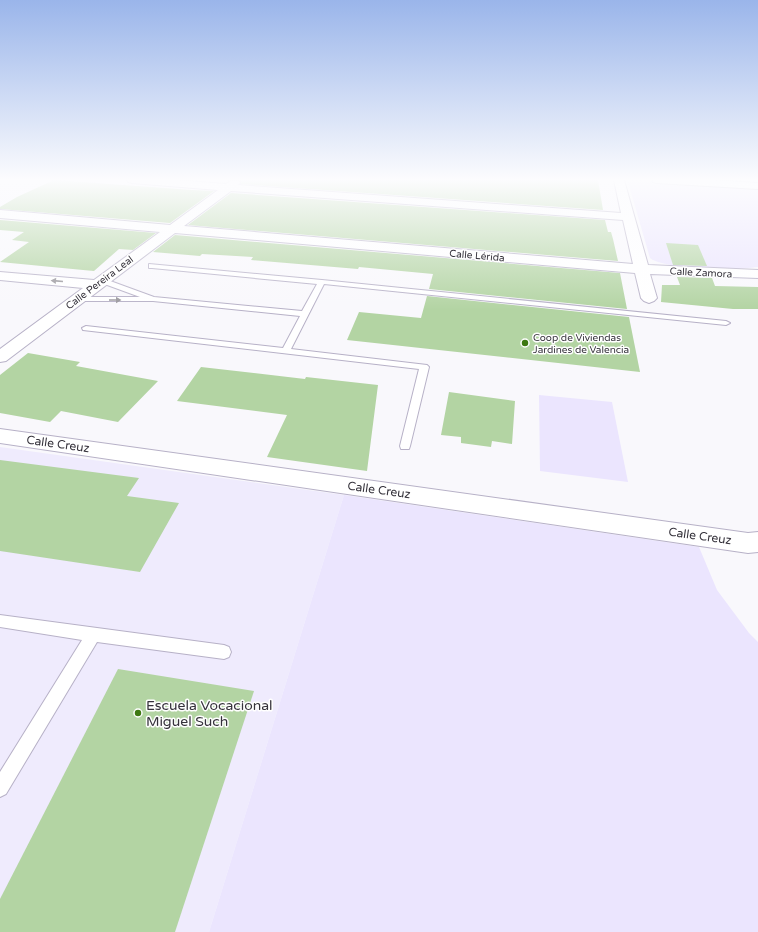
<svg xmlns="http://www.w3.org/2000/svg" width="758" height="932" font-family="'Varela Round',sans-serif">
	<style>
		.built { fill: #efebfd }
		.green { fill: #ebe5fe }
		.building { fill: #b3d4a3 }
		.lines { fill: none; stroke-linecap: round; stroke-linejoin: round }
		.service-casing { stroke: #b7b1c7; stroke-width: 2 }
		.minor-casing { stroke: #b7b1c7; stroke-width: 2 }
		.service { fill: #fff; fill-rule: evenodd }
		.minor { fill: #fff; fill-rule: evenodd }
		.oneway { fill: #9a989d }
		.poi-dot { fill: #3d7811; stroke: #fff; stroke-width: 1.5 }
		.labels { text-anchor: middle; stroke-width: 3; stroke-linejoin: round; paint-order: stroke }
		.far-street-label { font-size: 10px; fill: #35323b; stroke: #fff }
		.far-poi-label { font-size: 10px; fill: #35323b; stroke: #fff; text-anchor: start }
		.street-label { font-size: 12px; fill: #35323b; stroke: #fff }
		.near-poi-label { font-size: 14px; fill: #35323b; stroke: #fff; text-anchor: start }
	</style>
	<rect width="100%" height="100%" fill="#f9f8fc"/>
	<polygon class="built" points="0,447 344,495 209,932 0,932"/>
	<g class="green">
		<path d="M631,180L758,187V267C737,270 665,270 650,258L628,182Z"/>
		<polygon points="539,395 612,402 628,482 540,471"/>
		<polygon points="344,495 699,547 717,590 749,633 758,642 758,932 209,932"/>
	</g>
	<g class="building">
		<polygon points="54,180 192,190 214,191 170,223 0,209 0,207 17,197"/>
		<polygon points="239,180 598,180 603,210 241,184"/>
		<polygon points="231,193 605,220 608,232 611,232 613,239 618,261 188,225"/>
		<polygon points="0,220 156,233 133,250 119,249 94,271 83,270 0,262 29,242 12,240 24,232 0,230"/>
		<polygon points="175,235 620,273 627,309 429,289 433,274 359,267 358,269 251,260 253,257 202,254 200,256 153,252"/>
		<polygon points="666,243 698,245 707,266 673,265"/>
		<polygon points="677,277 712,278 715,286 758,287 758,309 733,309 661,302 662,285 680,285"/>
		<polygon points="427,296 629,317 640,372 347,340 359,312 421,318"/>
		<polygon points="28,353 80,362 76,366 158,381 118,422 61,411 50,422 0,413 0,375"/>
		<polygon points="201,367 305,379 306,377 378,385 367,471 267,457 287,415 177,401"/>
		<polygon points="449,392 515,401 512,444 492,441 491,447 461,443 461,437 441,435"/>
		<polygon points="0,460 139,478 127,496 179,503 140,572 0,551"/>
		<polygon points="118,669 254,691 175,932 0,932 0,899"/>
	</g>
	<g class="lines">
		<defs>
			<g id="service">
				<polygon points="149,264 322,280 726,321 730,323 726,325 324,284 291,349 427,365 429,367 410,446 409,449 401,449 400,446 419,369 83,330 82,328 86,326 283,348 300,316 153,301 76,301 72,299 76,297 140,297 99,282 98,280 102,278 154,297 302,311 317,284 152,268 149,268"/>
				<polygon points="0,615 224,645 229,647 231,652 229,657 224,659 97,642 6,794 0,797 0,772 82,640 0,627"/>
			</g>
			<g id="minor">
				<path d="M127,180H175L226,184L230,181H238L240,183L238,185L621,213L614,180H624L648,265L758,270V278L650,274L657,298L654,301L649,303L644,301L641,298L635,273L175,233L6,361L0,362V349L83,288L0,280V272L94,280L160,232L0,218V210L170,225L218,190L132,183L128,182ZM231,191L623,220L633,264L184,226Z"/>
				<polygon points="652,180 711,180 758,183 758,189 657,183 653,182"/>
				<polygon points="0,429 748,533 758,532 758,552 748,553 0,443"/>
			</g>
		</defs>
		<use href="#service" class="service-casing"/>
		<use href="#minor" class="minor-casing"/>
		<use href="#service" class="service"/>
		<use href="#minor" class="minor"/>
	</g>
	<defs><path id="oneway-solid" d="M-6-.8H1V-3.2L6.5 0L1 3.2V.8H-6Z"/></defs>
	<g class="oneway">
		<use href="#oneway-solid" transform="translate(57 281) rotate(-175)"/>
		<use href="#oneway-solid" transform="translate(115 300)"/>
	</g>
	<linearGradient id="sky" x2="0" y2="1"><stop stop-color="#9ab5ea"/><stop offset="0.58" stop-color="#fcfcfe"/><stop offset="1" stop-color="#fcfcfe" stop-opacity="0"/></linearGradient>
	<rect width="758" height="310" fill="url(#sky)"/>
	<g class="poi-dot">
		<circle cx="525" cy="343" r="4"/>
		<circle cx="138" cy="713" r="4"/>
	</g>
	<g class="labels">
		<g class="far-street-label">
			<text transform="translate(477 255) rotate(5)" y="4">Calle Lérida</text>
			<text transform="translate(701 272) rotate(3)" y="4">Calle Zamora</text>
			<text transform="translate(99 282) rotate(-37)" y="4">Calle Pereira Leal</text>
		</g>
		<g class="far-poi-label">
			<text x="533" y="341">Coop de Viviendas<tspan x="533" dy="12">Jardines de Valencia</tspan></text>
		</g>
		<g class="street-label">
			<text transform="translate(58 444) rotate(8)" y="4">Calle Creuz</text>
			<text transform="translate(379 490) rotate(8)" y="4">Calle Creuz</text>
			<text transform="translate(700 536) rotate(8)" y="4">Calle Creuz</text>
		</g>
		<g class="near-poi-label">
			<text x="146" y="710">Escuela Vocacional<tspan x="146" dy="16">Miguel Such</tspan></text>
		</g>
	</g>
</svg>
